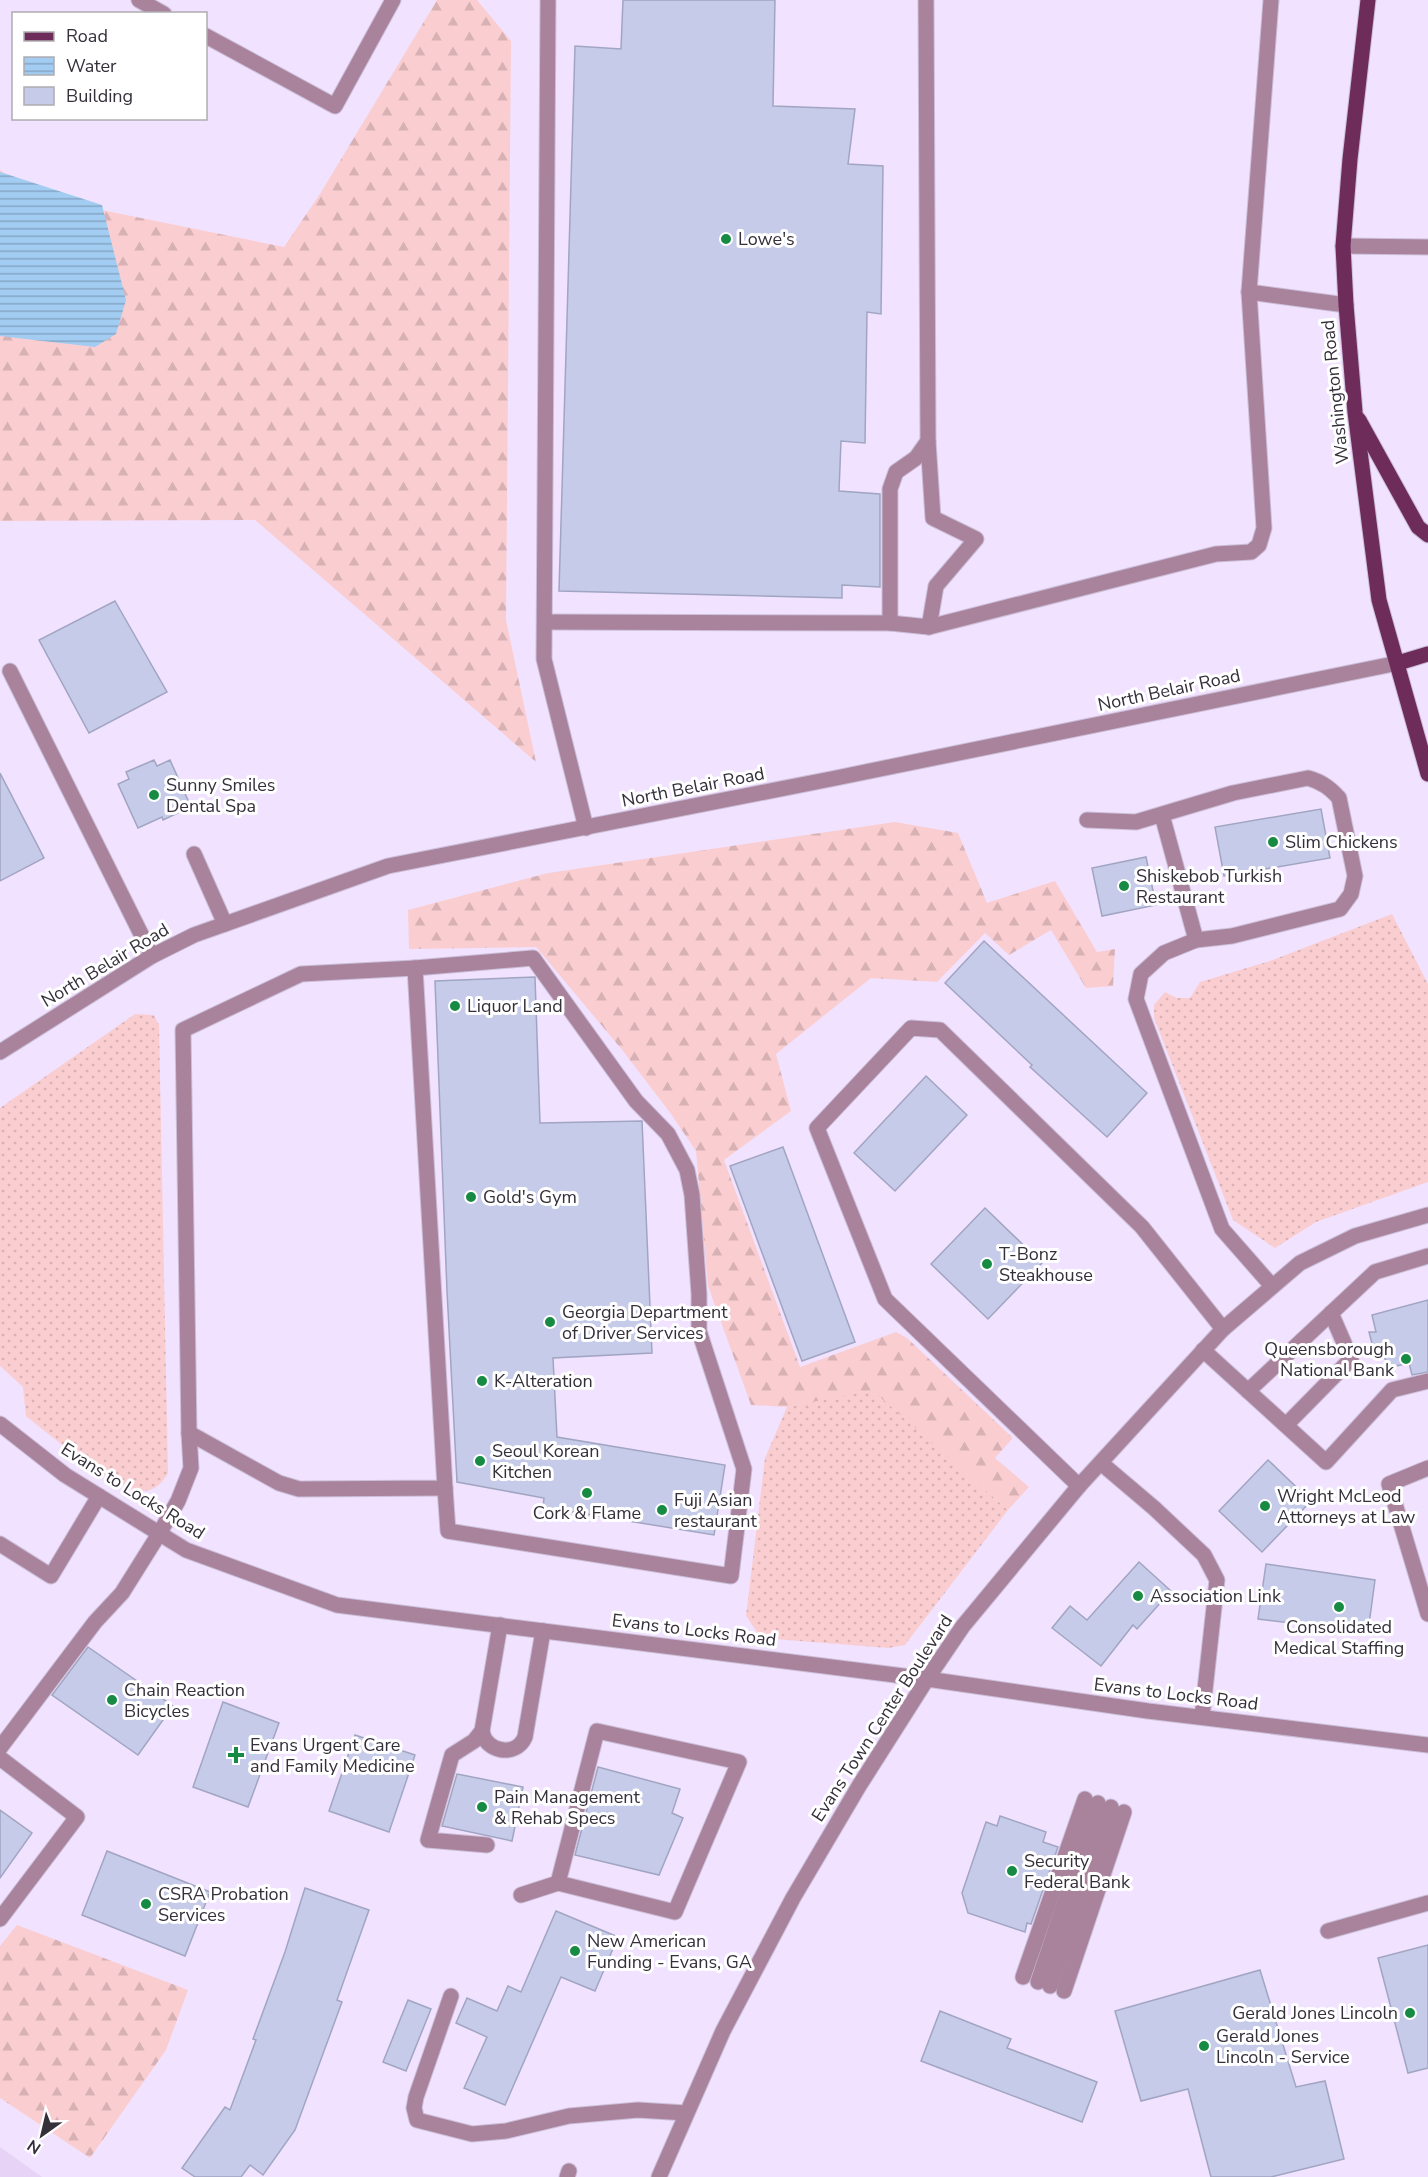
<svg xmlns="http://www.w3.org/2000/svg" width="1428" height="2177" font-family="'Nunito Sans',sans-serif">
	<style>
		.built { fill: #e6d3f6 }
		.grass { fill: url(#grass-dots) }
		.forest { fill: url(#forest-firs) }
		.water { fill: url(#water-rules) }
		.building { fill: #c5cbe8; stroke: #a1a5c2; stroke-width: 1.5 }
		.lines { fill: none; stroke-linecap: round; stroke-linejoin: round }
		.minor-casing { stroke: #cbbed8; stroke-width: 17 }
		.major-casing { stroke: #cbbed8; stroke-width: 17 }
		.minor { stroke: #a9829b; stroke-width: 15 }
		.major { stroke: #6e2c5a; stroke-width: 15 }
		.poi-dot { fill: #178a43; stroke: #fff; stroke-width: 2 }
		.labels { text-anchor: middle; stroke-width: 6; stroke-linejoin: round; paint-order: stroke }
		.poi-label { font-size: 18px; fill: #352f3a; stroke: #fff; text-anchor: start }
		.street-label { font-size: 18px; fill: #352f3a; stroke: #fff }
	</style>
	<defs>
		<pattern id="grass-dots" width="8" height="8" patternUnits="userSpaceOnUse" patternTransform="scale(1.5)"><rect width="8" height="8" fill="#faced1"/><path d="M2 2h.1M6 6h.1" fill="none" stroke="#d7b1b4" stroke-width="1.8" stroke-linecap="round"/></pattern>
		<pattern id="forest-firs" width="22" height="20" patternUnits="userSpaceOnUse" patternTransform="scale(1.5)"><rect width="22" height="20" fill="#faced1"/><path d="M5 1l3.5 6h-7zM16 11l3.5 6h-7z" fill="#d7b1b4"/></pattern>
		<pattern id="water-rules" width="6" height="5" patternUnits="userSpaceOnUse" patternTransform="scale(1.5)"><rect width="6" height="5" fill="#a2ccf2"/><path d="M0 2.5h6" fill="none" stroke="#85a6c5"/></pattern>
	</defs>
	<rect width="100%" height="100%" fill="#f1e2ff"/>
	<polygon class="built" points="0,2147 42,2177 0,2177"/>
	<g class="grass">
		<polygon points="1392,914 1428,984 1428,1182 1316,1222 1275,1248 1233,1220 1154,1018 1154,1005 1165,992 1177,998 1190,998 1200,982 1270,961"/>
		<path d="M135,1014L154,1015L159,1025L168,1473C163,1482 155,1491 143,1491C115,1490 50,1435 26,1416L23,1387L0,1366V1108Z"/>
		<polygon points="872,1389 1008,1510 905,1645 888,1648 761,1638 746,1616 765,1458 787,1407"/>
	</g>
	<g class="forest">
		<polygon points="437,0 477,0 511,41 506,620 536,762 255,520 0,521 0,170 42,198 284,247 320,194"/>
		<polygon points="895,822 958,833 987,903 1055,881 1097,952 1115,949 1113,986 1086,988 1051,930 1009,955 985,933 937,982 871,978 776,1054 791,1111 724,1160 800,1367 896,1332 907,1338 1013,1438 995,1458 1029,1487 1008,1510 872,1390 787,1407 751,1405 708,1286 696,1151 671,1114 623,1051 536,947 409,949 408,910 548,873"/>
		<polygon points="17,1925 188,1990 166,2050 90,2158 0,2098 0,1946"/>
	</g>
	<polygon class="water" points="0,172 102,205 126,300 116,334 95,347 0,336"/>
	<g class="building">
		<polygon points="623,0 775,0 773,106 855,109 848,164 883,166 881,314 867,312 865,443 841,441 839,491 880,494 880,587 842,585 842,598 559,591 575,46 621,49"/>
		<polygon points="115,601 167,692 89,733 39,640"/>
		<polygon points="154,760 157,766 170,760 191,807 163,820 162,817 138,828 118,784 129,779 126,772"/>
		<polygon points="0,773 44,858 0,881"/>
		<polygon points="1321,809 1330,858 1224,876 1215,827"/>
		<polygon points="1146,857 1156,905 1102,916 1092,868"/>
		<polygon points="984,941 1147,1093 1107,1137 1030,1067 1032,1065 945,983"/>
		<polygon points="535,977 540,1123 642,1121 652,1353 553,1358 557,1437 725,1465 714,1535 543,1507 544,1498 457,1482 447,1291 435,981"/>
		<polygon points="926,1076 967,1115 895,1191 854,1153"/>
		<polygon points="783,1147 855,1342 802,1361 730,1166"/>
		<polygon points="985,1208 1042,1263 988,1319 931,1264"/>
		<polygon points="1428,1300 1428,1372 1412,1375 1409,1363 1388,1368 1383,1352 1375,1355 1369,1332 1376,1332 1372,1315"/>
		<polygon points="1268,1460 1311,1501 1262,1552 1219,1511"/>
		<polygon points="1139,1562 1171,1591 1137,1629 1133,1625 1101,1666 1052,1628 1070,1606 1087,1620"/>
		<polygon points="1266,1564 1375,1580 1368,1632 1258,1619"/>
		<polygon points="88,1647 173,1706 138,1755 52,1695"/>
		<polygon points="223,1702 279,1723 248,1807 193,1787"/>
		<polygon points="355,1735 415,1755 389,1832 329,1811"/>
		<polygon points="598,1767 680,1789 672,1813 683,1818 659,1875 575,1855"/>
		<polygon points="457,1774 523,1787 512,1841 442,1826"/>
		<polygon points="0,1810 32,1833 0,1878"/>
		<polygon points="1000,1816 1046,1832 1043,1842 1058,1847 1031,1924 1027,1923 1025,1932 968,1913 962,1893 986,1822 997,1826"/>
		<polygon points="107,1851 210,1892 185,1956 82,1915"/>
		<polygon points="305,1888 369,1910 337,2000 342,2002 295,2130 263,2175 250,2165 241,2177 195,2177 182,2168 225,2107 230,2110 256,2040 253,2039 285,1952"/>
		<polygon points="556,1911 618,1937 595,1991 561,1977 505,2105 464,2088 487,2037 456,2023 467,1998 497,2011 508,1986 521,1992"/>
		<polygon points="1428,1945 1428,2068 1408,2073 1378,1958"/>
		<polygon points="1260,1970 1296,2087 1325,2081 1344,2159 1271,2177 1211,2177 1188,2089 1141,2101 1115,2011"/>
		<polygon points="408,2000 431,2009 406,2071 383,2062"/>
		<polygon points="940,2011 1011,2039 1007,2048 1097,2082 1082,2122 921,2061"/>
	</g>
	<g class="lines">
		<defs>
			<g id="minor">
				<polyline points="139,0 164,14"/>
				<polyline points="548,0 544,659 586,828"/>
				<polyline points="926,0 928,441 933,518 976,539 936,586 929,627"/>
				<polyline points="206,36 335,106 393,0"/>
				<polyline points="1343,246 1428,247"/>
				<polyline points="1249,292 1346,305"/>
				<polyline points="545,622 890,623 929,627 1216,554 1251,552 1259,545 1264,528 1249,292 1271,0"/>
				<polyline points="890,623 890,489 896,472 916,458 928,441"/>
				<polyline points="10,671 152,956"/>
				<polyline points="1162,815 1196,940"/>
				<path d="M1087,820L1136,822L1233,793L1308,778C1322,782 1330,788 1339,798L1355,876L1351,894L1340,909L1232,936L1196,940L1164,953L1141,974L1136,999L1222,1229L1272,1286"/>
				<polyline points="194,854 225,924"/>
				<polygon points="415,968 445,1488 299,1489 279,1483 189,1433 183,1030 301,974"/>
				<polyline points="415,968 533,958 636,1101 668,1134 687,1170 692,1195 699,1294 699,1331 744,1469 731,1576 448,1531 445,1488"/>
				<polyline points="0,1052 152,956 194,935 388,866 836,778 1398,663"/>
				<polyline points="1203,1350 1326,1462 1392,1390 1428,1381"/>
				<polyline points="1248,1391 1375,1272 1428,1256"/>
				<polyline points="0,1424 65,1475 186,1550 337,1605 927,1679 1148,1711 1428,1745"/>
				<polyline points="1286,1425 1351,1359 1331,1313"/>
				<polyline points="1101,1463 1154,1508 1204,1555 1217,1580 1202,1717"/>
				<polyline points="1428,1468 1389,1484 1428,1614"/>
				<polyline points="1079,1486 885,1299 817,1128 911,1028 940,1030 1142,1227 1223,1329"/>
				<polyline points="0,1544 51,1576 99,1496"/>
				<path d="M500,1625L482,1731C485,1752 516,1758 525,1737L543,1631"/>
				<polyline points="482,1731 474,1741 452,1755 428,1840 487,1845"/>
				<polygon points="597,1731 739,1762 675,1912 558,1883"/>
				<polyline points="0,1748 95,1622 122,1593 159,1534 178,1501 191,1468 189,1433"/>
				<polyline points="0,1758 77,1817 0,1919"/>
				<polyline points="521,1895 558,1883"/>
				<polyline points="1328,1931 1428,1903"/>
				<polyline points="1023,1977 1085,1799"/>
				<polyline points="1038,1982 1098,1803"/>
				<polyline points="1050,1986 1111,1807"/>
				<polyline points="1064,1991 1124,1812"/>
				<polyline points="451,1996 416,2097 414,2108 417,2120 472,2134 506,2131 569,2116 638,2110 686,2113"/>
				<polyline points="567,2177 569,2171"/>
				<polyline points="659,2177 723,2031 793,1898 859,1786 927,1679 963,1626 1079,1486 1223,1329 1300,1263 1355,1236 1428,1215"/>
			</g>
			<g id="major">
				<polyline points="1368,0 1350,159 1343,246 1346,305 1355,412 1379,600 1428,774"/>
				<polyline points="1359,420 1418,527 1428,535"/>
				<polyline points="1398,663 1428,654"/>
			</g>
		</defs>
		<use href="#minor" class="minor-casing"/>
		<use href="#major" class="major-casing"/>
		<use href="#minor" class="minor"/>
		<use href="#major" class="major"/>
	</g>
	<g class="poi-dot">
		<circle cx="726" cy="239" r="6"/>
		<circle cx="154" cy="795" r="6"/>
		<circle cx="1273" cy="842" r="6"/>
		<circle cx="1124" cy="886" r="6"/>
		<circle cx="455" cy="1006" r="6"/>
		<circle cx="471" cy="1197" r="6"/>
		<circle cx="987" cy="1264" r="6"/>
		<circle cx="550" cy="1322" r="6"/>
		<circle cx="1406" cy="1359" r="6"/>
		<circle cx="482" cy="1381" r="6"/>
		<circle cx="480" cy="1461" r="6"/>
		<circle cx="587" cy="1493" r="6"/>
		<circle cx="1265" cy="1506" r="6"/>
		<circle cx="662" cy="1510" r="6"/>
		<circle cx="1138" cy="1596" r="6"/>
		<circle cx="1339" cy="1607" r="6"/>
		<circle cx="112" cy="1700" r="6"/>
		<path d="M233 1746h6v6h6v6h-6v6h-6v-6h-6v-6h6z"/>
		<circle cx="482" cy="1807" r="6"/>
		<circle cx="1012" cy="1871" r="6"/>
		<circle cx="146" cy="1904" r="6"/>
		<circle cx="575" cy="1951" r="6"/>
		<circle cx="1410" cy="2013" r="6"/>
		<circle cx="1204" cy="2046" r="6"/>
	</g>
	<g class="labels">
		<g class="poi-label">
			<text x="738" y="245">Lowe's</text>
			<text x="166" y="791">Sunny Smiles<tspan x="166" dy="21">Dental Spa</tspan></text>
			<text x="1285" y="848">Slim Chickens</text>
			<text x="1136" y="882">Shiskebob Turkish<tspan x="1136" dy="21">Restaurant</tspan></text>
			<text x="467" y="1012">Liquor Land</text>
			<text x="483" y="1203">Gold's Gym</text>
			<text x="999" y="1260">T-Bonz<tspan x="999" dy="21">Steakhouse</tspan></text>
			<text x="562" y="1318">Georgia Department<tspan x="562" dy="21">of Driver Services</tspan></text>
			<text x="1394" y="1355" text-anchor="end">Queensborough<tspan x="1394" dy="21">National Bank</tspan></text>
			<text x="494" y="1387">K-Alteration</text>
			<text x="492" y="1457">Seoul Korean<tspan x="492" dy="21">Kitchen</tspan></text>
			<text x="1277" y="1502">Wright McLeod<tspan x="1277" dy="21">Attorneys at Law</tspan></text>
			<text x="674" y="1506">Fuji Asian<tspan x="674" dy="21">restaurant</tspan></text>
			<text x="587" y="1519" text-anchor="middle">Cork &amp; Flame</text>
			<text x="1150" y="1602">Association Link</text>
			<text x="1339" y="1633" text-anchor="middle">Consolidated<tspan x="1339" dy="21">Medical Staffing</tspan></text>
			<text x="124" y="1696">Chain Reaction<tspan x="124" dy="21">Bicycles</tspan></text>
			<text x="250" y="1751">Evans Urgent Care<tspan x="250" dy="21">and Family Medicine</tspan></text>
			<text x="494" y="1803">Pain Management<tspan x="494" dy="21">&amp; Rehab Specs</tspan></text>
			<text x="1024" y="1867">Security<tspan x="1024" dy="21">Federal Bank</tspan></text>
			<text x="158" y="1900">CSRA Probation<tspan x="158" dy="21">Services</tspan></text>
			<text x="587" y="1947">New American<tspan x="587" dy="21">Funding - Evans, GA</tspan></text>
			<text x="1398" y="2019" text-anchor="end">Gerald Jones Lincoln</text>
			<text x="1216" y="2042">Gerald Jones<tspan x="1216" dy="21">Lincoln - Service</tspan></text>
		</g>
		<g class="street-label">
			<text transform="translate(1335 392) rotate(-96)" y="6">Washington Road</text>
			<text transform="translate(1169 690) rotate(-12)" y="6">North Belair Road</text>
			<text transform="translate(693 787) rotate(-11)" y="6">North Belair Road</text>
			<text transform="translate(105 965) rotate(-31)" y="6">North Belair Road</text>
			<text transform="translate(133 1491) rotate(32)" y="6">Evans to Locks Road</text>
			<text transform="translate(694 1630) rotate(7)" y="6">Evans to Locks Road</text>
			<text transform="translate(1176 1694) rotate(7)" y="6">Evans to Locks Road</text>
			<text transform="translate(882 1718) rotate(-57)" y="6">Evans Town Center Boulevard</text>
		</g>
	</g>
	<rect x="12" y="12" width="195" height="108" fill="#ffffff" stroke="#aeacb0" stroke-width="1.5"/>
	<rect x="24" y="32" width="30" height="9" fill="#6e2c5a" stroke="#aeacb0" stroke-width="1.5"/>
	<text x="66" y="42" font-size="18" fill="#352f3a">Road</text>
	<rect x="24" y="57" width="30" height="18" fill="url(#water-rules)" stroke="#aeacb0" stroke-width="1.5"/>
	<text x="66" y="72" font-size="18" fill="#352f3a">Water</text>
	<rect x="24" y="87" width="30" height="18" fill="#c5cbe8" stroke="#aeacb0" stroke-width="1.5"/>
	<text x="66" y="102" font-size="18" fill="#352f3a">Building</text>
	<g transform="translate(42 2135) rotate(214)" stroke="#ffffff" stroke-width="4.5" paint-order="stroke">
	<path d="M0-4.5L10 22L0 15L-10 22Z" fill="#352f3a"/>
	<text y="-9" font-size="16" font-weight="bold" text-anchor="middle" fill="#352f3a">N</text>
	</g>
</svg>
